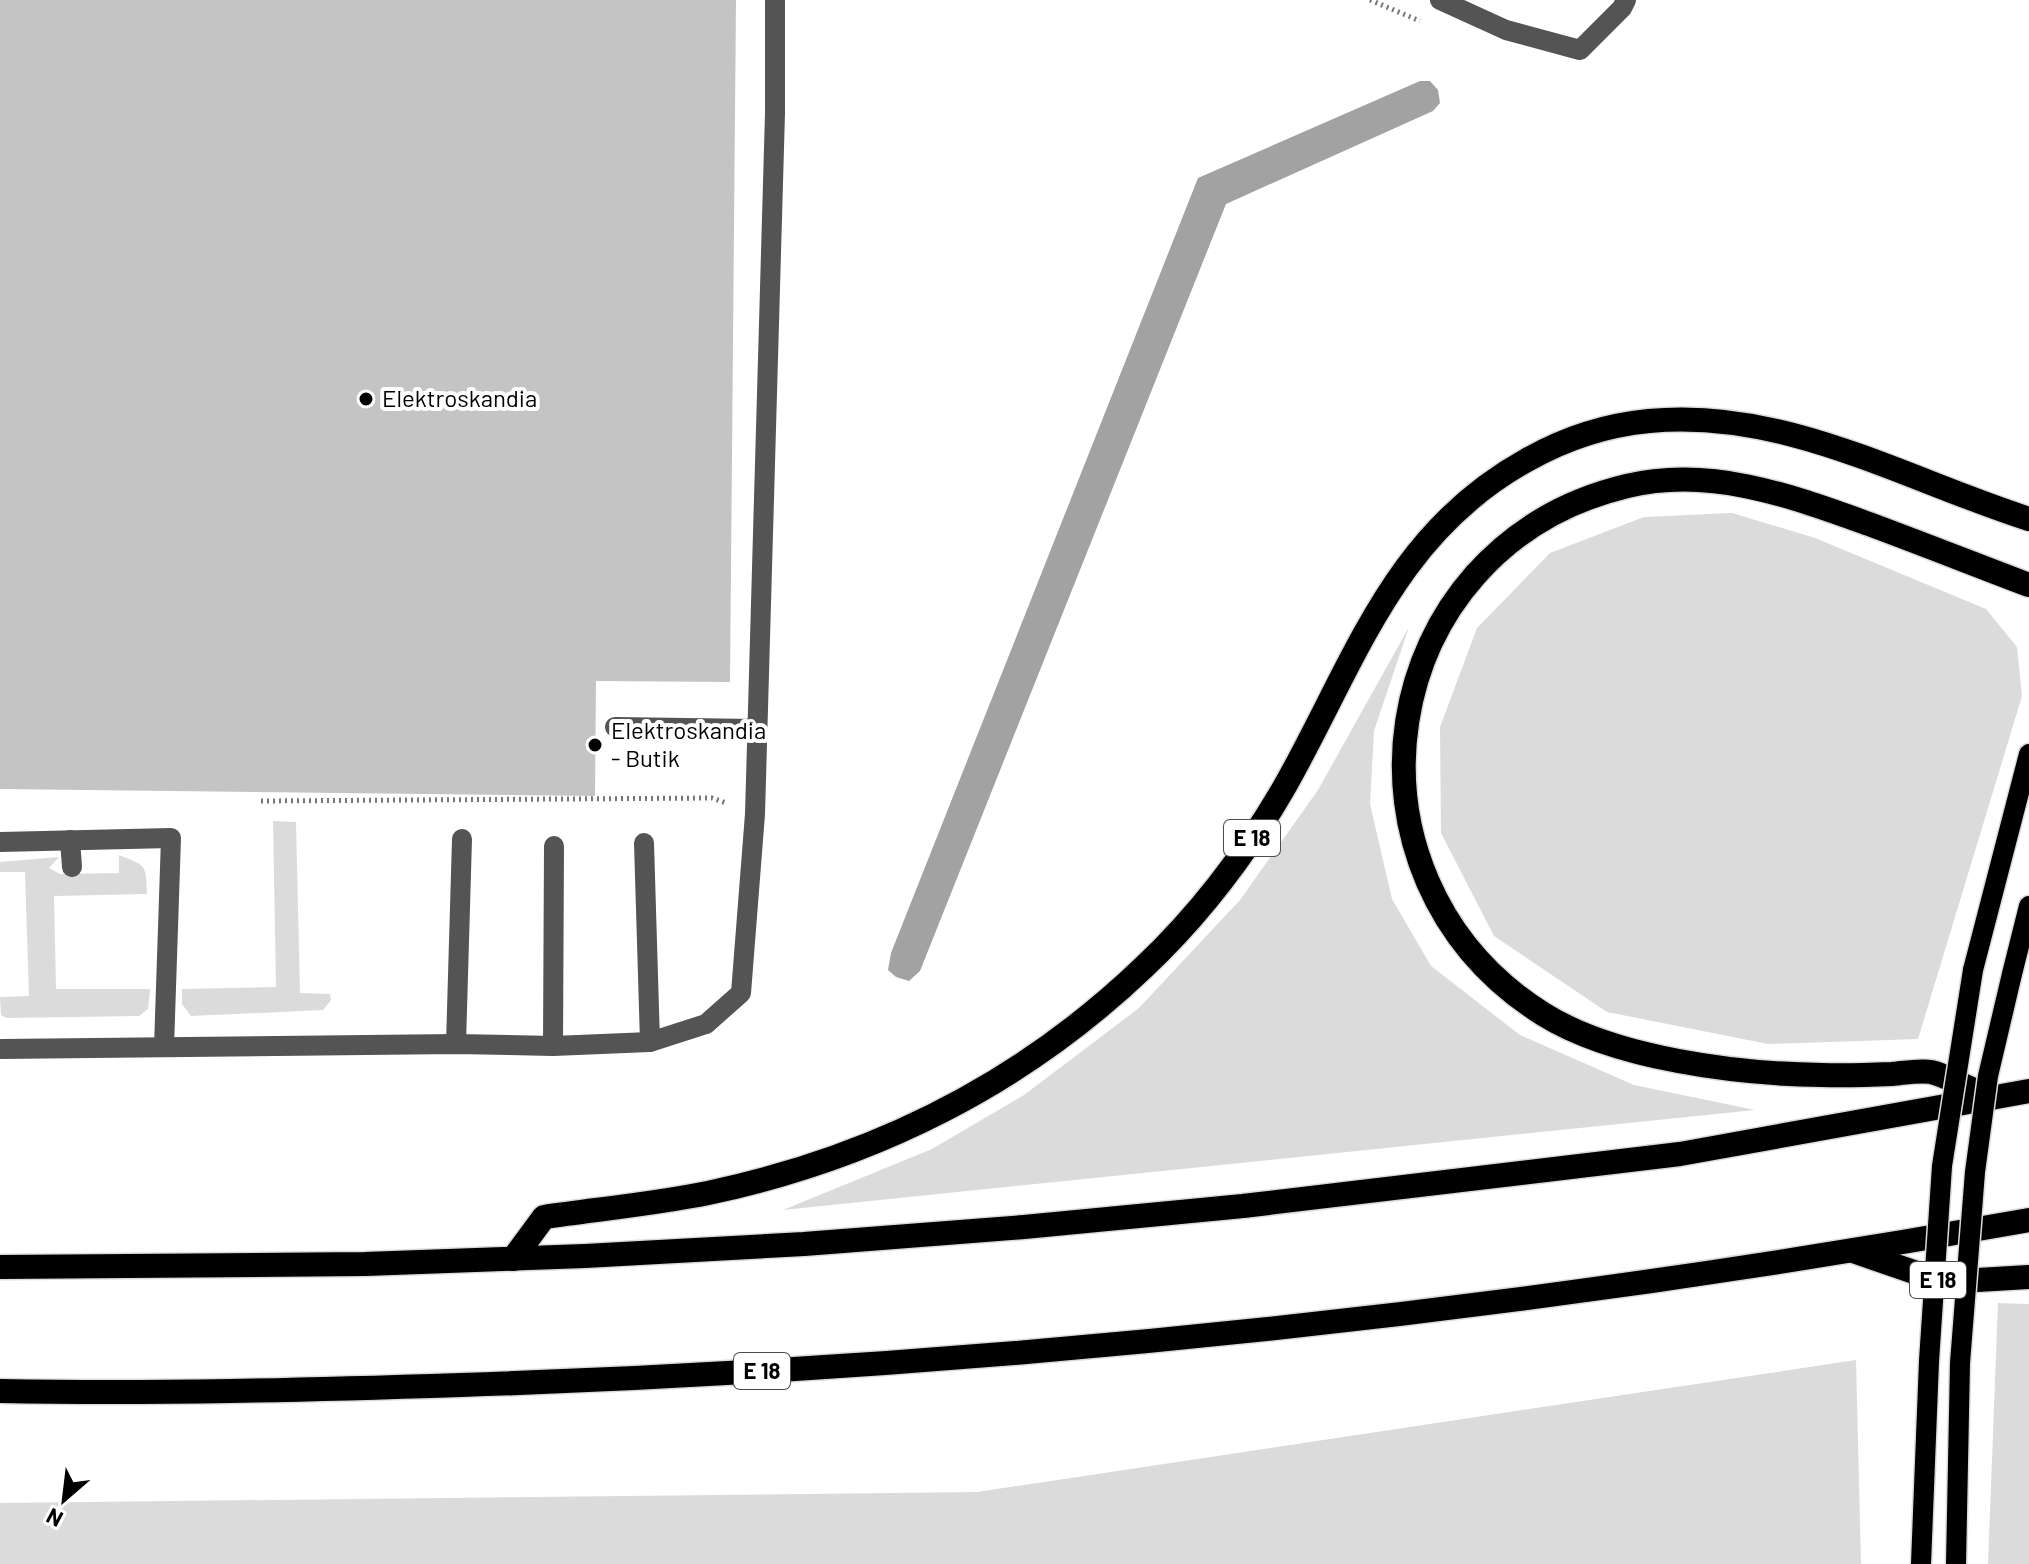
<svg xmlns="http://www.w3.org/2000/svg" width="2029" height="1564" font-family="Barlow,sans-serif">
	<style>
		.green { fill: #dbdbdb }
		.water { fill: #a2a2a2 }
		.building { fill: #c4c4c4 }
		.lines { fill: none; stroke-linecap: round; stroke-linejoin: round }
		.major-casing { stroke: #dbdbdb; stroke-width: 23 }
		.highway-casing { stroke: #dbdbdb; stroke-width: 27 }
		.path { stroke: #767676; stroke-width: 5; stroke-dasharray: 2 4; stroke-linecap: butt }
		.minor { stroke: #545454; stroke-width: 20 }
		.major { stroke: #000; stroke-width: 20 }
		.highway { stroke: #000; stroke-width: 24 }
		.major-bridge-casing { stroke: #dbdbdb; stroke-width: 23; stroke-linecap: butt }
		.major-bridge { stroke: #000; stroke-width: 20 }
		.poi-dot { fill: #000; stroke: #fff; stroke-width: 3 }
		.labels { text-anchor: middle; stroke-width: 8; stroke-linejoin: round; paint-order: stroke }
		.shield { fill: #fff; stroke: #4c4c4c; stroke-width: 2 }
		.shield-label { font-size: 22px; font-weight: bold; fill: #000 }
		.poi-label { font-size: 24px; fill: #000; stroke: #fff; text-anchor: start }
	</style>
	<rect width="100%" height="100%" fill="#fff"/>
	<g class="green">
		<polygon points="1732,513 1815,538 1986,609 2017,647 2022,696 1918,1039 1768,1044 1607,1012 1494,936 1441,833 1440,727 1477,628 1550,553 1644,517"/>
		<polygon points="1409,627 1374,731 1370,804 1392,899 1431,966 1520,1035 1634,1085 1755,1110 783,1210 932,1149 1024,1095 1139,1008 1240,900 1318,790"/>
		<polygon points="273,821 296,822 300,993 330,994 331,1000 323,1010 191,1016 182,1004 182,989 276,987"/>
		<path d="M119,855C146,866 146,863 147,894L54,896L56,989H150L148,1009L139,1016L6,1018L1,1015L0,997L29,996L25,872H0V862L59,857L49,868L60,874L119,873Z"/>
		<polygon points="1998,1303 2029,1304 2029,1564 1988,1564"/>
		<polygon points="1856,1360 1861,1564 0,1564 0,1503 977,1492"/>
	</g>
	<polygon class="water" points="1420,81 1430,81 1438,90 1440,103 1433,111 1226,204 920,971 909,981 896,977 888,970 891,953 1198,178"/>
	<polygon class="building" points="0,0 736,0 730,682 596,681 595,796 0,789"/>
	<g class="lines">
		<defs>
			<g id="major">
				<polyline points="1973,970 2029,754"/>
				<polyline points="2012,974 2029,906"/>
				<polyline points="1921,1564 1929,1361"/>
				<polyline points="1956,1564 1960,1363"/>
			</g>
			<g id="highway">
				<path d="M1974,1090C1961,1085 1945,1075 1931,1072C1919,1070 1904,1073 1892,1074C1869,1075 1845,1076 1822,1075C1739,1074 1615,1059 1543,1014C1324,876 1372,547 1627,486C1711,466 1791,496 1869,524C1923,544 1976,565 2029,585"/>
				<polyline points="1853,1251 1943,1282 2029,1277"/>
				<path d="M513,1259L544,1217C599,1209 654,1204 708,1193C873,1158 1022,1084 1144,967C1199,915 1247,852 1285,786C1356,660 1393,534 1527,460C1564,439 1607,425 1649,421C1785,408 1904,479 2029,519"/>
				<polyline points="0,1267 365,1264 585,1256 804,1244 1024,1227 1243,1206 1680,1154 2029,1091"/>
				<path d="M0,1391C154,1394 308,1390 461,1385C986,1368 1512,1313 2029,1220"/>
			</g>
		</defs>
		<use href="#major" class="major-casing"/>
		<use href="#highway" class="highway-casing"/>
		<g class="path">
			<polyline points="1370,0 1420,21"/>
			<polyline points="261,801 712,798 726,803"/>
		</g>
		<g class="minor">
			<polyline points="1440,0 1506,30 1580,50 1622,8 1626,0"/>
			<polyline points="615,727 757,729"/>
			<polyline points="70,840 72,867"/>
			<polyline points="0,842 171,838 164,1047"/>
			<polyline points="644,843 650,1042"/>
			<polyline points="456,1044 462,839"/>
			<polyline points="553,1046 554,846"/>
			<polyline points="0,1049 456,1044 553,1046 650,1042 706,1024 741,993 755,814 775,113 775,0"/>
		</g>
		<use href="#major" class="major"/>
		<use href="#highway" class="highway"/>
		<defs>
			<g id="major-bridge">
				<polyline points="1929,1361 1942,1166 1973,970"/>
				<polyline points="1960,1363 1975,1172 1988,1076 2012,974"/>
			</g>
		</defs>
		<use href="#major-bridge" class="major-bridge-casing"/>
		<use href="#major-bridge" class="major-bridge"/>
	</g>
	<g class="poi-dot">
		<circle cx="366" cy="399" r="8"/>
		<circle cx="595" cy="745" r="8"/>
	</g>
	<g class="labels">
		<g class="shield">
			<rect x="1224" y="820" width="56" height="36" rx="6"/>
			<rect x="1910" y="1262" width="56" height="36" rx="6"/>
			<rect x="734" y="1353" width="56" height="36" rx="6"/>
		</g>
		<g class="shield-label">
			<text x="1252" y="846">E 18</text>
			<text x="1938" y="1288">E 18</text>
			<text x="762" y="1379">E 18</text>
		</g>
		<g class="poi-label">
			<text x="382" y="407">Elektroskandia</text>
			<text x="611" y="739">Elektroskandia<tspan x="611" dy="28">- Butik</tspan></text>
		</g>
	</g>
	<g transform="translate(64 1500) rotate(208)" stroke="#ffffff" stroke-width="6" paint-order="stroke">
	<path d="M0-6L14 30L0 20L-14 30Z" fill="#000000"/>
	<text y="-12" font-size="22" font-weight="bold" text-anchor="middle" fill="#000000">N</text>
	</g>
</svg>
